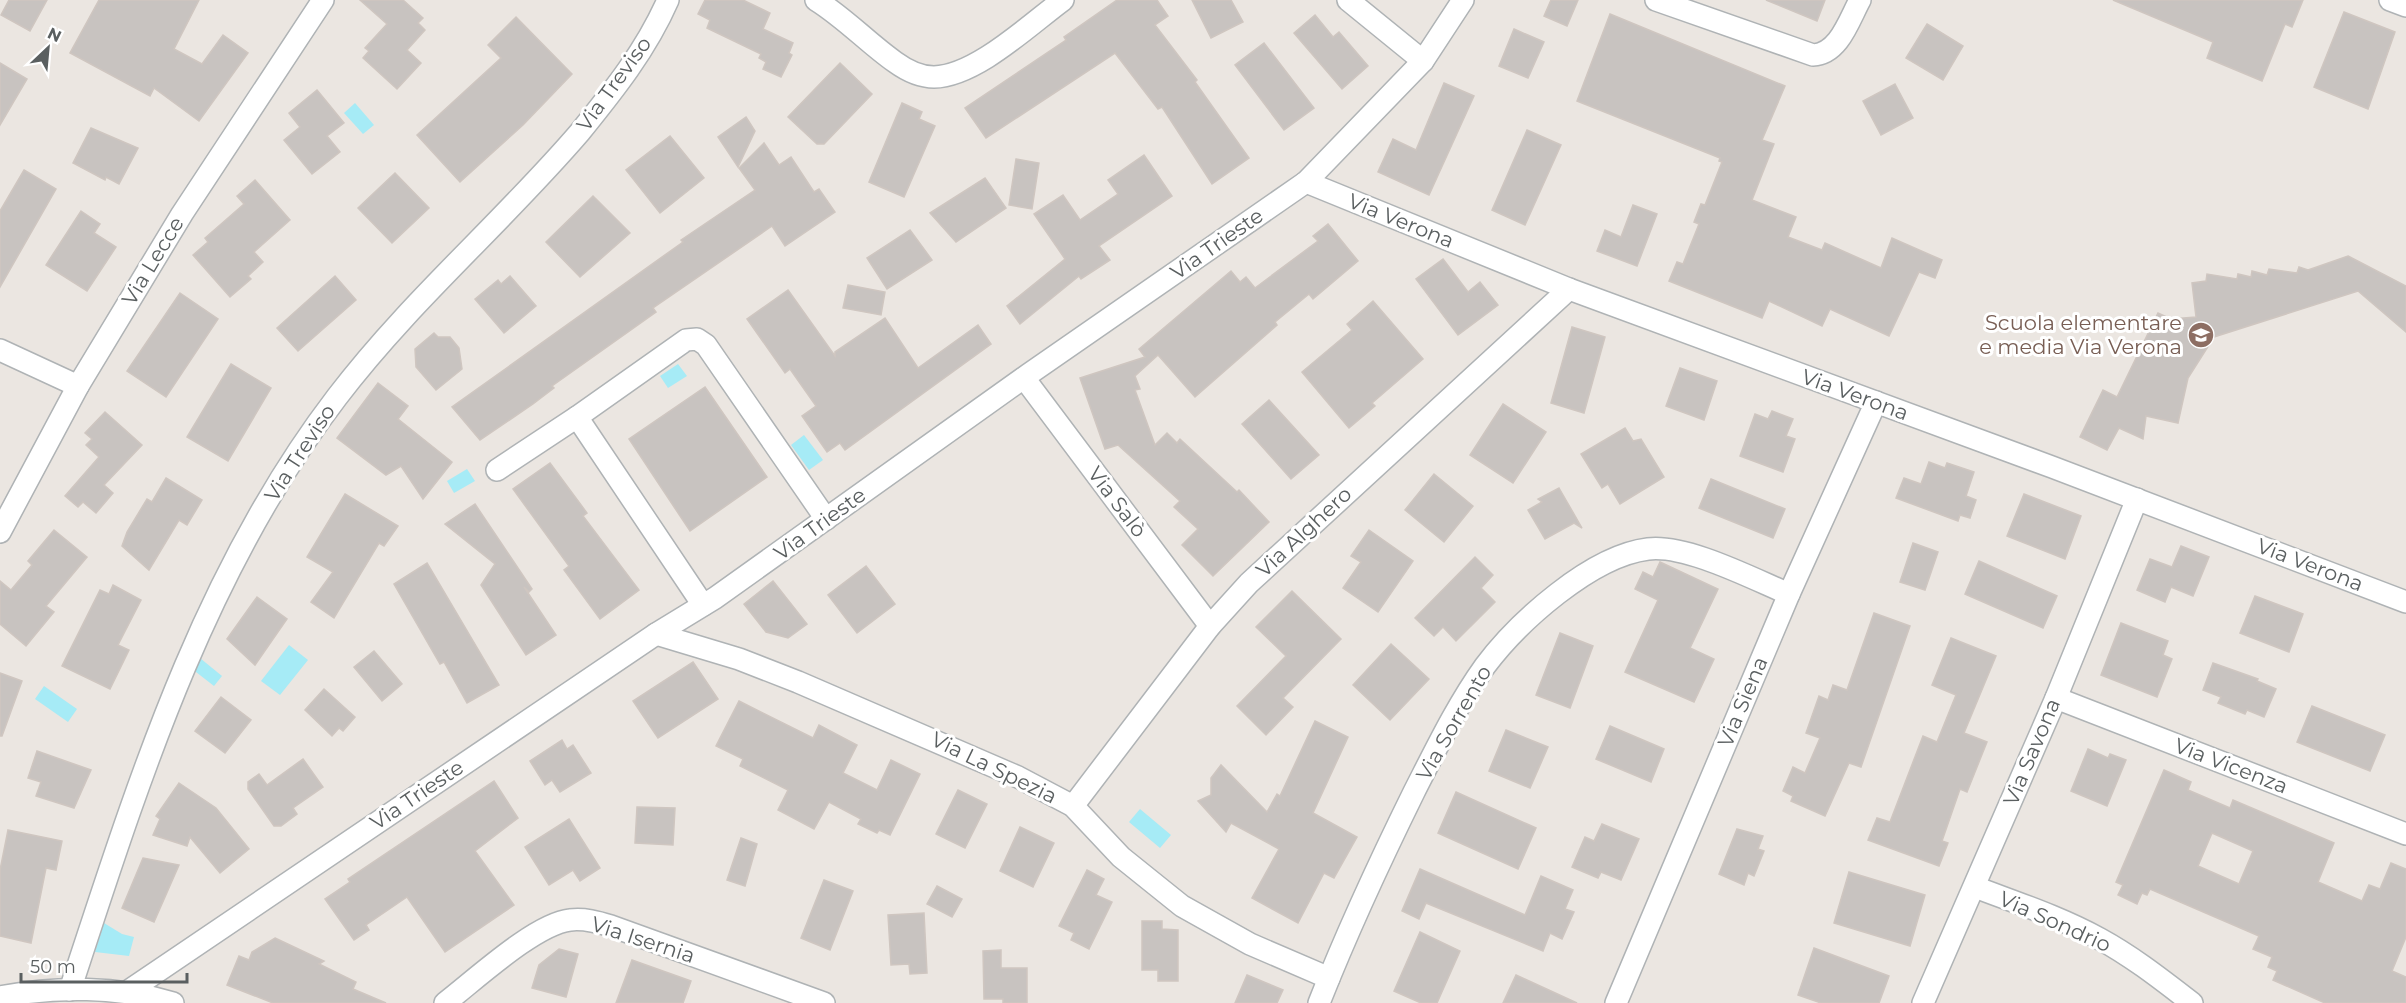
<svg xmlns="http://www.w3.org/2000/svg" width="2406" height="1003" font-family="Montserrat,sans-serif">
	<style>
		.water { fill: #a6ebf6 }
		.building { fill: #c8c3c0; stroke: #cfc6c0; stroke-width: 1.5; fill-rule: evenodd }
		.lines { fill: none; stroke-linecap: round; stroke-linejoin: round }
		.street-casing { stroke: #afb3b5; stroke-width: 24 }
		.street { stroke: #fff; stroke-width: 21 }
		.labels { text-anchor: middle; stroke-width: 6; stroke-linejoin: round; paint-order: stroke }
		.street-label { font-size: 21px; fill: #5a5f60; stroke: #fff }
		.education-label { font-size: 21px; fill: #785e54; stroke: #fff; text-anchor: end }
	</style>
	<rect width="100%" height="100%" fill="#ebe6e1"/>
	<g class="water">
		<polygon points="355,103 374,125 363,134 344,113"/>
		<polygon points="678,364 687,376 668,388 660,376"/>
		<polygon points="804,435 823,460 809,470 791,445"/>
		<polygon points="467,469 475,481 454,493 447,481"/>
		<polygon points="289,645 308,660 280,695 261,681"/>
		<polygon points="195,654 222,676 214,686 187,665"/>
		<polygon points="44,686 77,709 68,722 35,699"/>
		<polygon points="1140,809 1171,835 1160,848 1129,822"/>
		<polygon points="104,923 122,934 134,937 129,956 95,952"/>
	</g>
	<g class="building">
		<polygon points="9,0 47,0 30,31 1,15"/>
		<polygon points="99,0 199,0 174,49 202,64 223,35 248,53 199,121 154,88 150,96 70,53"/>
		<polygon points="360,0 403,0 423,18 418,23 425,30 407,50 421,63 397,89 363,58 369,51 365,48 387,24"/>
		<polygon points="705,0 743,0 770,13 763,29 793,43 789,53 792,55 781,77 763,69 766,62 759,58 761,54 707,28 710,20 698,14"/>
		<polygon points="1117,0 1157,0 1168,16 1155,25 1197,80 1195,82 1249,158 1212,184 1162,107 1158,109 1115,53 986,138 965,108 1066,40 1064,37"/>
		<polygon points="1192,0 1231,0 1243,22 1211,38"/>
		<polygon points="1551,0 1578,0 1567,26 1544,16"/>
		<polygon points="1766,0 1825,0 1817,21"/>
		<polygon points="2113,0 2303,0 2292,27 2285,24 2262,81 2207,58 2213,42"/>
		<polygon points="2344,12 2395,32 2368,109 2314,87"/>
		<polygon points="1610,14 1785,86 1762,140 1774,144 1752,200 1796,217 1788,237 1822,250 1825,243 1881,268 1892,238 1942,260 1935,278 1919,272 1889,336 1830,309 1822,326 1769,301 1762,318 1669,281 1677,262 1683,264 1699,224 1694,222 1701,204 1705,205 1722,162 1719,161 1720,158 1577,101"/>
		<polygon points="1315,15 1333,37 1339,32 1368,66 1342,89 1294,33"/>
		<polygon points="516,17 572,74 523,125 460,182 417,135 501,58 488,45"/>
		<polygon points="1927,24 1963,46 1943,80 1906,58"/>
		<polygon points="1514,29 1544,42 1528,78 1499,66"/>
		<polygon points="1264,43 1314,108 1284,130 1235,65"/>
		<polygon points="0,63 27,79 0,125"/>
		<polygon points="840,63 872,94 824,144 817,144 788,117"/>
		<polygon points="1444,83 1474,96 1429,195 1378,172 1393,139 1416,150"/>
		<polygon points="1895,84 1913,118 1881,135 1863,101"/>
		<polygon points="317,90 344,123 327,136 340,152 312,174 284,140 300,127 289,113"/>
		<polygon points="902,103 922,112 919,119 935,126 904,197 869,182"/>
		<polygon points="746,117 755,131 738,167 718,137"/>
		<polygon points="91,128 138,148 119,184 106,177 105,180 73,163"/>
		<polygon points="1527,130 1561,145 1525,225 1492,210"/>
		<polygon points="670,136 704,178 660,213 626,170"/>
		<polygon points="764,143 779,165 791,157 814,192 819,189 835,212 785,246 772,226 653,308 656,312 552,386 554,388 533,404 480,440 452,407 683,242 681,240 755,190 739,168"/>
		<polygon points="1144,155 1172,196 1099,246 1110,260 1081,279 1079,276 1020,324 1007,306 1065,259 1034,214 1063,195 1080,220 1118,194 1108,180"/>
		<polygon points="1016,159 1039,163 1032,209 1009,205"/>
		<polygon points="24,170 56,189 0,287 0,211"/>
		<polygon points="395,173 429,208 392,243 358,208"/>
		<polygon points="985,178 1006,208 956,242 930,213"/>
		<polygon points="255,180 290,220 254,252 263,262 248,276 251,279 230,297 193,255 208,242 205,238 244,204 237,196"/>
		<polygon points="593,196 630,233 580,277 546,242"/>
		<polygon points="1633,205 1657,214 1637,266 1597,251 1605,230 1621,237"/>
		<polygon points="81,211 100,224 94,233 116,247 87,291 46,265"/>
		<polygon points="1328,224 1358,261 1313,299 1309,294 1275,322 1277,325 1195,397 1158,355 1135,376 1140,389 1135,390 1155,445 1167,433 1177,443 1180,439 1237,492 1239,490 1269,522 1213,576 1182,545 1198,529 1174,507 1180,501 1118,445 1105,449 1080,378 1145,357 1139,349 1231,271 1240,282 1246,277 1255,288 1318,241 1313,236"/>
		<polygon points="910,230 932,260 887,289 867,258"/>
		<polygon points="2348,256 2406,286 2406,332 2358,291 2214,337 2188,378 2178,423 2146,416 2143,439 2119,428 2107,450 2080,437 2103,390 2117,397 2158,313 2171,319 2196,317 2192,283 2206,281 2207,274 2237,279 2238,274 2251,277 2252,271 2267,275 2269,269 2297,273 2299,267 2308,270"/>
		<polygon points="1443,259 1468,292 1480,282 1498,305 1458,335 1416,279"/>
		<polygon points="335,276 356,300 298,351 277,328"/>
		<polygon points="510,276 536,306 504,333 475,299 498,280 501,284"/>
		<polygon points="848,285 885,292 881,315 843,308"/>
		<polygon points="788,290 835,356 835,352 885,318 918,368 978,325 991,344 845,450 840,443 827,452 802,416 816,406 790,369 785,373 747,319"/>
		<polygon points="180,293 218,319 166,397 127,371"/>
		<polygon points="1373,301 1423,359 1372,403 1375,406 1349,428 1302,372 1352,330 1347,324"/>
		<polygon points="1572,327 1605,337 1584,413 1551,403"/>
		<polygon points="434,333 438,337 450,337 459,348 462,369 436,390 416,367 415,349"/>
		<polygon points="231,364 271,388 228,461 187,437"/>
		<polygon points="1680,368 1717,381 1704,420 1666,406"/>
		<polygon points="378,383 408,406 398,419 452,462 423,499 401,466 386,475 337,438"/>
		<polygon points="705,387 767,477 690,531 629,439"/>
		<polygon points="1269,400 1319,455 1291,479 1242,424"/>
		<polygon points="1503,404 1546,432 1513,483 1470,455"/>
		<polygon points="1772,411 1793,419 1786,436 1795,439 1783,472 1740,456 1755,414 1768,419"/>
		<polygon points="105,412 142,445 104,485 113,493 96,513 83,502 78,507 65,496 99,457 86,445 92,439 85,433"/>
		<polygon points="1625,428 1633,441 1641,439 1664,477 1620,504 1608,484 1602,488 1581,454"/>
		<polygon points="1929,462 1945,468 1947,463 1974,472 1966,496 1976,500 1970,518 1960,515 1958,521 1896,498 1904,478 1921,484"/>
		<polygon points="550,463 587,513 583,516 639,590 600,619 564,570 569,566 513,489"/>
		<polygon points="1434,474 1473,506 1444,542 1405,510"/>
		<polygon points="166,478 202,500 187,525 179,520 149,570 122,546 127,532 147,499 152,502"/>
		<polygon points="1711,479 1785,509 1773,538 1699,508"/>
		<polygon points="1559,488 1582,528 1574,523 1545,539 1528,510 1542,502 1538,499"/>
		<polygon points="345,494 398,526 384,546 379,543 334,618 311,602 333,572 307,557"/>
		<polygon points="2024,494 2081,516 2065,559 2007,536"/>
		<polygon points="475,504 532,589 529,592 524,587 556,635 526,655 481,585 495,564 445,524"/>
		<polygon points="54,530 87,557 46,606 54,612 26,646 0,624 0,581 11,590 32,565 28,561"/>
		<polygon points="1369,530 1413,561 1378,612 1343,588 1361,562 1351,556"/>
		<polygon points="1913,543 1938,552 1925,590 1900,582"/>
		<polygon points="2181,546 2209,557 2193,596 2171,587 2165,602 2137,590 2150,559 2172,567"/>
		<polygon points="1475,557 1493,575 1481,588 1495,602 1456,641 1443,627 1434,636 1415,618"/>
		<polygon points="1979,561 2057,596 2043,628 1965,594"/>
		<polygon points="1660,562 1718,589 1690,648 1714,659 1694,702 1625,672 1658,600 1635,589 1643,572 1653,577"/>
		<polygon points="427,563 499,685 467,703 444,662 440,664 394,584"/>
		<polygon points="866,566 895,604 857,633 828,595"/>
		<polygon points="773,581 807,624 788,638 766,632 744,604"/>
		<polygon points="113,585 141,600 118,645 129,650 110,689 62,666 100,590 109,594"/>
		<polygon points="1292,591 1341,639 1283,698 1293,707 1266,735 1237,706 1286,656 1256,627"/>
		<polygon points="2255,596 2303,614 2289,652 2240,633"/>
		<polygon points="257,597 287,619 255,665 227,639"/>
		<polygon points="1874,613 1910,626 1861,767 1849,763 1825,816 1791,801 1793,796 1783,791 1793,767 1805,773 1820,738 1806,733 1819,696 1828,700 1833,685 1847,690"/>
		<polygon points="2121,623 2168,641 2163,655 2172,659 2157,697 2101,675"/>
		<polygon points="1560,633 1593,646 1570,708 1536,695"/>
		<polygon points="1951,638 1996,656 1964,733 1987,742 1967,792 1960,789 1942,841 1948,843 1939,866 1868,840 1877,818 1890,822 1923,736 1937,742 1956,695 1932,685"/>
		<polygon points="1391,644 1429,679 1390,720 1353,685"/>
		<polygon points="374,651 402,684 382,701 354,667"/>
		<polygon points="693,662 718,699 658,738 633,701"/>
		<polygon points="2213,663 2258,679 2257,681 2276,689 2264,717 2247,710 2245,714 2218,703 2221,697 2203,690"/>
		<polygon points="0,673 22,681 2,736 0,736"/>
		<polygon points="324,689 355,717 343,731 339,728 332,736 305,710"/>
		<polygon points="221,697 251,720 225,753 195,731"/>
		<polygon points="739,701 813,738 819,725 857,745 843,773 877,790 891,760 920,774 890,835 879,830 877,833 858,824 861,819 829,802 814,829 778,810 788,790 740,766 743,759 716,746"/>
		<polygon points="2312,706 2385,735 2370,771 2297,742"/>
		<polygon points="1315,721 1348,737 1313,813 1357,837 1334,878 1324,873 1298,923 1252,898 1279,849 1231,823 1226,832 1198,801 1211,795 1211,778 1221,765 1267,812 1277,794 1280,796"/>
		<polygon points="1610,726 1664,749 1651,782 1596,759"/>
		<polygon points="1506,730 1548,747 1530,788 1489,771"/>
		<polygon points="562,740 567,749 573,745 591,773 560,792 552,780 545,785 530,761"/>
		<polygon points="2088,749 2108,758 2110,754 2126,760 2107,806 2071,791"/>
		<polygon points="37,751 91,770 74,808 36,796 41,782 28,778"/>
		<polygon points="303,759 323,787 293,808 297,814 281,826 274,826 248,789 248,782 259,774 267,785"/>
		<path d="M2164,770L2191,782L2188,790L2230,808L2233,800L2334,843L2318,882L2362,901L2369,885L2380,889L2391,863L2406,869V937L2392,971L2406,977V1003H2325L2273,980L2277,971L2268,967L2272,957L2253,949L2259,936L2150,889L2147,895L2142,893L2137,904L2118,895L2123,885L2116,882ZM2212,833L2253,851L2239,884L2198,866Z"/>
		<polygon points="494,781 518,818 475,851 514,905 445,952 407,897 366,925 369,930 354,940 325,899 350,882 348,879"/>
		<polygon points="179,783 216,808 249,849 220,873 190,837 187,846 153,835 160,819 156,816"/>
		<polygon points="958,790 987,804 965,848 936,834"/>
		<polygon points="1456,792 1536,828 1518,869 1438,833"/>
		<polygon points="637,807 675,808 673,845 635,843"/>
		<polygon points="569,819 600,868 580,881 573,870 549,885 525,847"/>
		<polygon points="1602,824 1639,839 1621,880 1601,872 1598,878 1572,867 1585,837 1594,841"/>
		<polygon points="1020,827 1054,843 1033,887 1000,871"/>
		<polygon points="1737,829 1763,836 1758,849 1764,851 1754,876 1748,873 1744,885 1719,874"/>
		<polygon points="8,830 62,841 56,870 46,868 31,943 0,936 0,870"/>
		<polygon points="741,838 757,844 745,886 727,880"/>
		<polygon points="143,858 179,865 154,922 122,908"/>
		<polygon points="1420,869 1525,915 1541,876 1573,890 1565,909 1574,912 1562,939 1550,933 1543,951 1426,903 1419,919 1402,911"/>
		<polygon points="1087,870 1104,879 1096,895 1112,902 1089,949 1071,940 1074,933 1059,926"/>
		<polygon points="1849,872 1925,895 1910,946 1834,923"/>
		<polygon points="824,880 853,891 830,950 801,938"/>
		<polygon points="937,886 962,899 952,917 927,904"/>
		<polygon points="924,913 927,973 910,974 909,964 891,965 888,915"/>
		<polygon points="1142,921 1162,921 1162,929 1178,930 1178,981 1158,981 1158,970 1142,970"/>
		<polygon points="1420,932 1460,951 1437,1003 1421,1003 1394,991"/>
		<polygon points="275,938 324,961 319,964 356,982 353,989 386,1003 273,1003 227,985 239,956 249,960 252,952"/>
		<polygon points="1814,948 1889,976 1879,1003 1821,1003 1798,995"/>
		<polygon points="559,949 578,954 566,997 532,988 539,965"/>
		<polygon points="1001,950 1001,968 1027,968 1027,1003 1003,1003 1003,999 984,999 983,951"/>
		<polygon points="632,960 691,981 683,1003 616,1003"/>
		<polygon points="1247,975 1283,990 1277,1003 1235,1003"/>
		<polygon points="1516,975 1577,1003 1503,1003"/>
	</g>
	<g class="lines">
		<defs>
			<g id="street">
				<path d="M816,0C845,18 868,43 895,62C906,70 920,77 934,77C976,76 1029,25 1063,0"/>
				<polyline points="1348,0 1423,61"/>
				<path d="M1656,0L1813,55C1839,54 1849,20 1860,0"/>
				<polyline points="2390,0 2406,6"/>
				<polyline points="1306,182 1569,289 2052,467 2406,602"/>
				<polyline points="0,350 78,386"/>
				<polyline points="1024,378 1210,626"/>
				<polyline points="497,470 577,417"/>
				<polyline points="0,532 78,386 182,214 323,0"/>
				<polyline points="703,605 577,417 686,340 697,339 706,345 826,519"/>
				<polyline points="656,634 739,659 798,682 1018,777 1073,806 1121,857 1182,906 1250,944 1329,978"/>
				<polyline points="2056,698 2406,834"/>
				<polyline points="1073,806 1210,626 1249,583 1569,289"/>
				<path d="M1975,887C2017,903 2060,917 2100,939C2133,957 2162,980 2192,1003"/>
				<path d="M70,990C138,783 203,572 337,397C410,301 502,223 580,132C614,90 646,50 668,0"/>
				<polyline points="127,992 656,634 715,598 1029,374 1306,182 1423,61 1463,0"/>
				<path d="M0,997C56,986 118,986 173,1003"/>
				<path d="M445,1003C475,980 535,924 570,920C584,918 598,922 611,926L824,1003"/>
				<path d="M1319,1003C1347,932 1380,861 1414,792C1436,749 1457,705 1485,666C1518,622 1591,556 1648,549C1686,544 1753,579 1789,594"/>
				<polyline points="1616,1003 1789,594 1876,402"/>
				<polyline points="1923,1003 2056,698 2137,499"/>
			</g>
		</defs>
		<use href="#street" class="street-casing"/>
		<use href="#street" class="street"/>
	</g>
	<defs>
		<symbol id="school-disc" viewBox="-11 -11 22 22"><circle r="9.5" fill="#8d6e63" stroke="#fff"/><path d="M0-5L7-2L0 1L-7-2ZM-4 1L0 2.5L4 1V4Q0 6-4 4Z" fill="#fff"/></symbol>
	</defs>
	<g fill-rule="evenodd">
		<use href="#school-disc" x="2186" y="320" width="30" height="30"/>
	</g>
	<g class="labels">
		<g class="street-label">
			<text transform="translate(614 84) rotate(-54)" y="7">Via Treviso</text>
			<text transform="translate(1401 221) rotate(22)" y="7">Via Verona</text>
			<text transform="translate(1217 244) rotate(-35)" y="7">Via Trieste</text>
			<text transform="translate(153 261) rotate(-59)" y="7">Via Lecce</text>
			<text transform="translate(1855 395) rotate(20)" y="7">Via Verona</text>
			<text transform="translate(300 453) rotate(-57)" y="7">Via Treviso</text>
			<text transform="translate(1117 502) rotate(53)" y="7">Via Salò</text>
			<text transform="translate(820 524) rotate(-36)" y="7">Via Trieste</text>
			<text transform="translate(1304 532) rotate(-43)" y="7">Via Alghero</text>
			<text transform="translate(2310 565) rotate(21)" y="7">Via Verona</text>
			<text transform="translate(1743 702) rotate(-67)" y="7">Via Siena</text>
			<text transform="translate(1454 723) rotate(-60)" y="7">Via Sorrento</text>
			<text transform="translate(2032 752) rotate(-67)" y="7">Via Savona</text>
			<text transform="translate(2231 766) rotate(21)" y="7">Via Vicenza</text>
			<text transform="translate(994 768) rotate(26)" y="7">Via La Spezia</text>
			<text transform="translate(417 795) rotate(-34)" y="7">Via Trieste</text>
			<text transform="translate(2055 922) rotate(24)" y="7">Via Sondrio</text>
			<text transform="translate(643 940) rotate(18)" y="7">Via Isernia</text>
		</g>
		<g class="education-label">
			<text x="2182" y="330">Scuola elementare<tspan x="2182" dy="24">e media Via Verona</tspan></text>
		</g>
	</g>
	<g transform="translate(48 48) rotate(26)" stroke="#ffffff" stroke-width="4.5" paint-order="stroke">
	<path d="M0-4.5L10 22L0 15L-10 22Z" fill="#5a5f60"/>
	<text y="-9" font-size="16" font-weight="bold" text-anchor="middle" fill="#5a5f60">N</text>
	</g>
	<path d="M21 973v9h166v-9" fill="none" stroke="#5a5f60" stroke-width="3"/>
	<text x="30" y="973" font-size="18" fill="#5a5f60" stroke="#ffffff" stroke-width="4.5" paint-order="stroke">50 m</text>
</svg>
